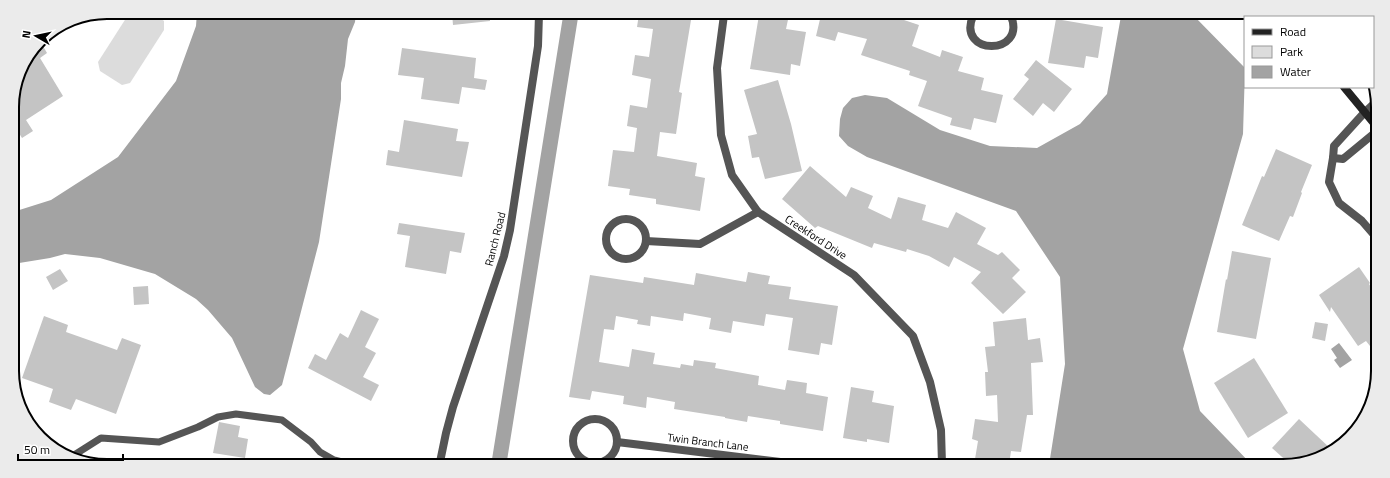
<svg xmlns="http://www.w3.org/2000/svg" width="1390" height="478" font-family="'Titillium Web',sans-serif">
	<style>
		.green { fill: #dcdcdc }
		.water { fill: #a3a3a3 }
		.lines { fill: none; stroke-linecap: round; stroke-linejoin: round }
		.canal { stroke: #a3a3a3; stroke-width: 15 }
		.building { fill: #c4c4c4 }
		.service { stroke: #555; stroke-width: 7 }
		.minor { stroke: #555; stroke-width: 8 }
		.secondary { stroke: #222; stroke-width: 8 }
		.labels { text-anchor: middle; stroke-width: 4; stroke-linejoin: round; paint-order: stroke }
		.street-label { font-size: 11px; fill: #000; stroke: #fff }
		.rim { fill: none; stroke: #000; stroke-width: 2 }
	</style>
	<rect width="100%" height="100%" fill="#fff"/>
	<polygon class="green" points="130,12 151,12 164,21 164,30 130,83 122,85 100,71 98,62"/>
	<g class="water">
		<polygon points="197,12 356,13 355,22 348,39 345,66 341,83 341,99 319,242 282,385 270,395 264,394 255,387 232,338 208,310 196,299 155,274 100,258 65,254 50,258 13,264 13,212 51,200 118,157 176,81 196,26"/>
		<polygon points="1121,16 1194,16 1245,68 1243,134 1183,349 1200,411 1253,466 1049,465 1065,364 1060,277 1016,211 867,157 848,146 839,136 840,119 843,108 852,98 865,95 887,98 940,130 990,146 1037,148 1080,124 1107,94"/>
		<polygon points="1339,343 1352,360 1340,368 1334,360 1337,358 1331,349"/>
	</g>
	<g class="lines">
		<polyline class="canal" points="499,463 571,14"/>
	</g>
	<g class="building">
		<polygon points="452,13 489,14 490,21 453,25"/>
		<polygon points="639,14 692,14 679,92 682,93 676,134 660,132 657,156 697,163 695,176 705,178 700,211 656,204 656,199 629,195 630,189 608,186 613,150 634,152 637,128 627,126 630,105 647,108 651,79 632,75 635,55 649,57 653,29 637,27"/>
		<polygon points="759,15 789,15 786,29 806,32 800,66 791,64 790,75 750,69"/>
		<polygon points="821,15 889,15 919,25 912,46 940,57 942,50 963,57 958,71 984,78 981,90 1003,95 996,123 974,118 971,130 950,125 952,118 918,106 927,81 909,75 910,71 861,55 867,39 838,32 835,41 816,36"/>
		<polygon points="1056,19 1103,27 1098,58 1086,56 1084,68 1048,63"/>
		<polygon points="40,41 47,53 40,58 63,96 26,120 33,131 22,138 12,122 12,101 22,65"/>
		<polygon points="402,48 476,58 474,78 487,80 485,90 462,87 459,104 421,99 424,78 398,75"/>
		<polygon points="1036,60 1072,89 1054,112 1043,103 1033,116 1013,99 1029,79 1024,75"/>
		<polygon points="778,80 791,124 802,171 765,179 759,157 752,158 748,136 757,134 744,90"/>
		<polygon points="404,120 458,129 456,141 469,142 462,177 386,165 388,150 399,152"/>
		<polygon points="1276,149 1312,165 1301,192 1302,193 1293,217 1290,216 1279,241 1242,225 1262,176 1264,177"/>
		<polygon points="810,166 846,197 851,187 873,196 868,208 891,219 898,197 926,205 922,220 948,228 956,212 986,228 977,244 998,255 1002,252 1020,270 1012,278 1026,292 1003,314 971,283 981,272 954,257 949,267 929,256 907,249 906,252 874,243 872,248 818,226 815,228 782,199"/>
		<polygon points="399,223 465,233 461,253 450,251 446,274 405,267 410,236 397,234"/>
		<polygon points="1232,251 1271,258 1256,339 1217,332 1226,279 1227,280"/>
		<polygon points="1359,267 1370,283 1369,284 1374,292 1374,351 1366,341 1358,346 1331,307 1330,312 1319,295"/>
		<polygon points="60,269 68,281 53,290 46,277"/>
		<polygon points="748,272 770,276 768,284 791,287 789,299 838,306 832,345 821,343 819,355 788,350 793,318 766,314 764,326 733,321 731,333 709,329 711,318 684,313 683,321 651,316 650,326 637,324 638,320 616,316 614,330 604,329 599,362 629,367 632,349 655,353 653,364 680,368 681,364 693,366 694,360 716,363 715,368 759,376 758,385 785,390 787,380 807,383 806,393 828,397 823,431 780,424 780,421 748,416 747,422 725,418 725,417 674,409 675,402 647,397 646,408 623,404 624,396 592,391 590,400 569,397 590,275 643,283 644,277 694,285 696,273 746,282"/>
		<polygon points="148,286 149,304 134,305 133,287"/>
		<polygon points="361,310 379,319 365,347 376,353 363,377 379,385 371,401 308,368 315,354 326,360 340,333 348,338"/>
		<polygon points="44,316 68,325 66,332 117,350 122,338 141,345 116,414 76,399 71,410 49,402 53,389 22,378"/>
		<polygon points="1026,318 1028,340 1040,338 1043,362 1031,363 1033,415 1027,415 1021,452 1011,451 1009,465 974,465 978,441 972,439 975,419 998,422 997,395 986,396 985,372 988,372 985,347 995,346 993,322"/>
		<polygon points="1315,322 1328,324 1325,341 1312,338"/>
		<polygon points="1254,358 1288,413 1248,438 1214,383"/>
		<polygon points="851,387 874,391 872,402 894,406 889,443 867,439 867,442 843,438"/>
		<polygon points="1299,419 1332,450 1291,465 1272,448"/>
		<polygon points="219,422 240,426 238,437 248,439 245,458 213,453"/>
	</g>
	<g class="lines">
		<polyline class="service" points="71,457 101,438 159,442 198,427 218,417 236,414 282,420 311,442 320,452 334,460 342,462"/>
		<g class="minor">
			<polyline points="724,15 717,68 721,135 732,175 758,212 854,275 913,336 930,382 941,430 942,464"/>
			<path d="M973,16C956,56 1027,56 1011,16"/>
			<polyline points="1333,158 1343,159 1377,131"/>
			<circle cx="626" cy="239" r="20"/>
			<polyline points="1375,236 1362,221 1339,203 1329,182 1333,158 1334,146 1364,113 1377,101"/>
			<polyline points="646,241 700,244 758,212"/>
			<circle cx="595" cy="441" r="22"/>
			<polyline points="617,442 797,464"/>
			<polyline points="440,462 446,433 453,407 504,256 510,230 538,46 539,14"/>
		</g>
		<polyline class="secondary" points="1344,87 1377,127"/>
	</g>
	<g class="labels">
		<g class="street-label">
			<text transform="translate(816 237) rotate(33)" y="4">Creekford Drive</text>
			<text transform="translate(495 239) rotate(-76)" y="4">Ranch Road</text>
			<text transform="translate(708 442) rotate(7)" y="4">Twin Branch Lane</text>
		</g>
	</g>
	<path d="M0 0H1390V478H0ZM107 19H1283A88 88 0 0 1 1371 107V371A88 88 0 0 1 1283 459H107A88 88 0 0 1 19 371V107A88 88 0 0 1 107 19Z" fill="#ebebeb" fill-rule="evenodd"/>
	<path class="rim" d="M107 19H1283A88 88 0 0 1 1371 107V371A88 88 0 0 1 1283 459H107A88 88 0 0 1 19 371V107A88 88 0 0 1 107 19Z"/>
	<rect x="1244" y="16" width="130" height="72" fill="#ffffff" stroke="#999999"/>
	<rect x="1252" y="29" width="20" height="6" fill="#222222" stroke="#999999"/>
	<text x="1280" y="36" font-size="12" fill="#000000">Road</text>
	<rect x="1252" y="46" width="20" height="12" fill="#dcdcdc" stroke="#999999"/>
	<text x="1280" y="56" font-size="12" fill="#000000">Park</text>
	<rect x="1252" y="66" width="20" height="12" fill="#a3a3a3" stroke="#999999"/>
	<text x="1280" y="76" font-size="12" fill="#000000">Water</text>
	<g transform="translate(36 36) rotate(279)" stroke="#ffffff" stroke-width="3" paint-order="stroke">
	<path d="M0-3L7 15L0 10L-7 15Z" fill="#000000"/>
	<text y="-6" font-size="11" font-weight="bold" text-anchor="middle" fill="#000000">N</text>
	</g>
	<path d="M18 454v6h105v-6" fill="none" stroke="#000000" stroke-width="2"/>
	<text x="24" y="454" font-size="12" fill="#000000" stroke="#ffffff" stroke-width="3" paint-order="stroke">50 m</text>
</svg>
